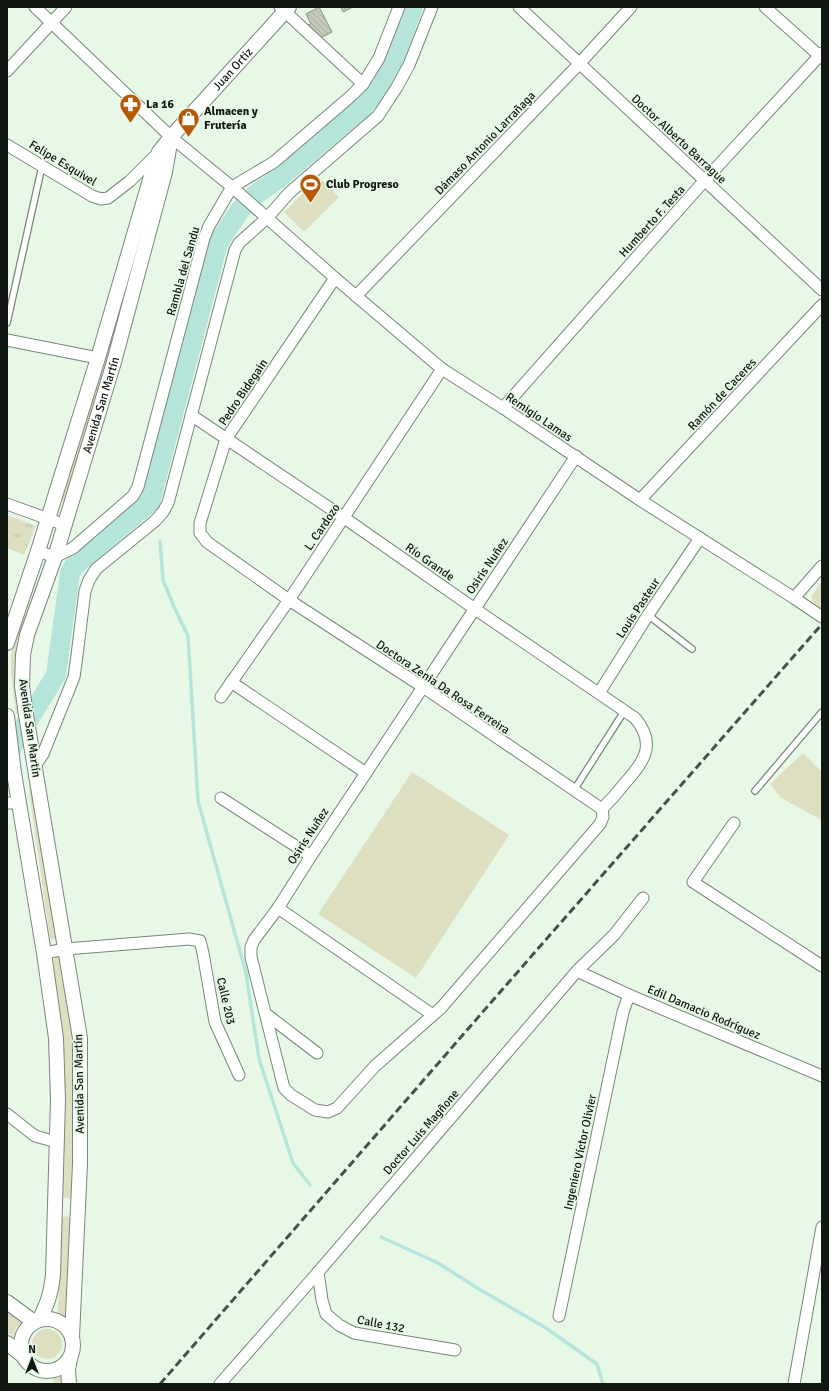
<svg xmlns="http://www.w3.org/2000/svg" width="829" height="1391" font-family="Signika,sans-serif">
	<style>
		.grass { fill: #dedec1 }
		.park { fill: url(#park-tufts) }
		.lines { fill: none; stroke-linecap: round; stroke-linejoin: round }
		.stream { stroke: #b5e4db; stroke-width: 3.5 }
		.river { stroke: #b5e4db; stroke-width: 20 }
		.building { fill: url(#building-back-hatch); stroke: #8d9583 }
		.service-casing { stroke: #788778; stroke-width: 8 }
		.minor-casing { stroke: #788778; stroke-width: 13 }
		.tertiary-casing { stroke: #788778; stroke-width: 16 }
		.service { stroke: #fff; stroke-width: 5.5 }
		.minor { stroke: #fff; stroke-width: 11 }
		.tertiary { stroke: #fff; stroke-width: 14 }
		.rail { stroke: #485148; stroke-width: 3; stroke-dasharray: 8 4; stroke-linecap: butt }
		.labels { text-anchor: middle; stroke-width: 3.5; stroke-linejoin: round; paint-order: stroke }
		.street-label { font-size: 12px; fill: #111711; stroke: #e8f8e7 }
		.poi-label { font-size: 12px; font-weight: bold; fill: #111711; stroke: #e8f8e7; text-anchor: start }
	</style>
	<defs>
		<pattern id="park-tufts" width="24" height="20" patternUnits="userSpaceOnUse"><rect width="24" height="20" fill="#dedec1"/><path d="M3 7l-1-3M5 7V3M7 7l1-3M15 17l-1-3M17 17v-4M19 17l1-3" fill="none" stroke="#bdbea5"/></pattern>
		<pattern id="building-back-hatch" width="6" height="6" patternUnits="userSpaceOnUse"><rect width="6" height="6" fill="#c3cbb8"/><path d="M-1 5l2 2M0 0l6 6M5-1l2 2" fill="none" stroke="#a6ae9d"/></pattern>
	</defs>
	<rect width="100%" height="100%" fill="#e8f8e7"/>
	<g class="grass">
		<polygon points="319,177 339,197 304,232 284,212"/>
		<polygon points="156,178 111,352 64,500 60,500 108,350"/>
		<polygon points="38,567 40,568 17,642 15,666 20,717 16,713 11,673 11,656 13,642"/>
		<polygon points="822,581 822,610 816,606 811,597"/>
		<polygon points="803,753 822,772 822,820 781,798 770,784"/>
		<polygon points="412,772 509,835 416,978 318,914"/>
		<polygon points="29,776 58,938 53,940 50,938 29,791"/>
		<path d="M55,957H58L61,959C65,984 70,1009 73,1034C79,1087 74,1142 72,1195L70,1198H64L63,1195L65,1069L63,1035L53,961Z"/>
		<polygon points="66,1216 71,1219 68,1322 58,1314 61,1219"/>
		<polygon points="7,1312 21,1323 16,1328 13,1337 7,1332"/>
		<circle cx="47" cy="1344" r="15"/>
		<polygon points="61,1372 63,1384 54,1384 52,1374"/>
	</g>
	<polygon class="park" points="7,515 36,526 24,555 7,548"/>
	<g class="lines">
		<g class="stream">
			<polyline points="160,541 163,580 175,609 188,636 198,801 246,973 259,1059 293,1163 310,1185"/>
			<polyline points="381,1237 438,1263 479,1289 546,1328 597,1364 603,1384"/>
		</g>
		<polyline class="river" points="7,755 56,675 70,573 74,566 150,502 218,243 240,210 255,195 279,178 363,107 373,95 393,61 413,7"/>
	</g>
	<g class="building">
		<polygon points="319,7 332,32 318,39 313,29 310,31 308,25 311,24 306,14"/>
		<polygon points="341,7 353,7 343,12"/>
	</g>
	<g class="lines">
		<defs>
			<g id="service">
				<polyline points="7,323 42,166"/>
				<polyline points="648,615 692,649"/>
				<polyline points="574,790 625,710"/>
				<polyline points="755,791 822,712"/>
			</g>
			<g id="minor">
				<polyline points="35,7 171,137 232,187 335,278 442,369 503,408 640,500 794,598 822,617"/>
				<polyline points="280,7 363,84"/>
				<polyline points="519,7 822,290"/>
				<polyline points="765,7 822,58"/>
				<polyline points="7,71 66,7"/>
				<polyline points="7,145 92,196 101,199 108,198 130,181 158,153"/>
				<polyline points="356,296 579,64 631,7"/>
				<polyline points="7,340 98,358"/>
				<polyline points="503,408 705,180 822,53"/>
				<path d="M191,415L343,517L475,609L635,718C657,744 644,762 625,783C618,792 610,801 602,809L423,687L289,600L207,542L200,533V523L226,439L335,278"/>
				<polyline points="576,456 311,856 278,908 254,940 251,947 251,957 284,1088 291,1095 315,1110 328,1112 337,1108 375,1066 441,1008 600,824 603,817 602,809"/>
				<polyline points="640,500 822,305"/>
				<polyline points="7,504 65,525"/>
				<polyline points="38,551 55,557 73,548 133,496 138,487 204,238 209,226 232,187 274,162 351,96 363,84 379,58 399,7"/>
				<polyline points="794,598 822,566"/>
				<polyline points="231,682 366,773"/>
				<polyline points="599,693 648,615 700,538"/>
				<polyline points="221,697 289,600 442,369"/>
				<polyline points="35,766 43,754 74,677 76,663 85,591 89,580 96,569 155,521 163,512 168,503 235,250 239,243 267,218 289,193 378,116 397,87 409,65 432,7"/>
				<polyline points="221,798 311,856"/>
				<polyline points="7,803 20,803"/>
				<polyline points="734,823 693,882 822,966"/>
				<polyline points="278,908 433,1015"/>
				<polyline points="44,953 66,949 189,939 200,941 203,953 215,1022 239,1075"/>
				<polyline points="577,971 629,995 822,1076"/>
				<polyline points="266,1014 317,1053"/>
				<polyline points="7,1114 35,1136 57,1142"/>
				<polyline points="318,1272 322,1300 326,1314 339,1325 354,1333 455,1350"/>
				<polyline points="559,1316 623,1012 629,995"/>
				<polyline points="220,1384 313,1278 577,971 614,935 643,898"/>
				<polyline points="794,1384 822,1227"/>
			</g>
			<g id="tertiary">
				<path id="s1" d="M7,643L38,551L98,358L152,173L159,152L171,137L289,7"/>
				<path d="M7,716L14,773L44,953L56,1038L58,1100L53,1275C51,1293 48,1303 39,1320"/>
				<polyline points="7,1302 34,1322"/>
				<circle cx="47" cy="1345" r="26"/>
				<path id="s2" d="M72,1337L80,1164V1038L26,715L22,686L23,655L27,635L55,557L114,362L165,172L171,137"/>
				<polyline points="7,1343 22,1355"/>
				<polyline points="69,1384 68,1369 70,1359"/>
			</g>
		</defs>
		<use href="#service" class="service-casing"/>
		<use href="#minor" class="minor-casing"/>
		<use href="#tertiary" class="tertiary-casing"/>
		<use href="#service" class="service"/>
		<use href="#minor" class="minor"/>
		<use href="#tertiary" class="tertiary"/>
		<polyline class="rail" points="160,1384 494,999 822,624"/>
	</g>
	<defs>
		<symbol id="pharmacy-pin" viewBox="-11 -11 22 30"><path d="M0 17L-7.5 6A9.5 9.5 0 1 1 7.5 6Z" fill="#b65907" stroke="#e8f8e7"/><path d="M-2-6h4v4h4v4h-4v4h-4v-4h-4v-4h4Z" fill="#fff"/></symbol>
		<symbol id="shop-pin" viewBox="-11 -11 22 30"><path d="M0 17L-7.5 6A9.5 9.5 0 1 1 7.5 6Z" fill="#b65907" stroke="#e8f8e7"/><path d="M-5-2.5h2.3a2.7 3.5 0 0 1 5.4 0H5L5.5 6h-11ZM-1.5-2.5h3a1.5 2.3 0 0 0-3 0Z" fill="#fff"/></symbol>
		<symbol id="stadium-pin" viewBox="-11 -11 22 30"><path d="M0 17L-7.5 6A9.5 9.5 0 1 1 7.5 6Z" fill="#b65907" stroke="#e8f8e7"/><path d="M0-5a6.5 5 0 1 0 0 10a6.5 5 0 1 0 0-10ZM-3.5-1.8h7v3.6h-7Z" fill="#fff"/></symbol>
	</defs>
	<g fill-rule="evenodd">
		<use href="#pharmacy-pin" x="118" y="92" width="25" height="34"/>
		<use href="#shop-pin" x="176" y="106" width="25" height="34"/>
		<use href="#stadium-pin" x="298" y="172" width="25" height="34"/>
	</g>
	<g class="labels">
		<g class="street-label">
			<text dy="4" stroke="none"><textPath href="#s1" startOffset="625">Juan Ortiz</textPath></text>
			<text transform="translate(679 139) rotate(43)" y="4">Doctor Alberto Barrague</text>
			<text transform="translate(485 143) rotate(-46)" y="4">Dámaso Antonio Larrañaga</text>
			<text transform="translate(63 163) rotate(31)" y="4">Felipe Esquivel</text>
			<text transform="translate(652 221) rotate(-48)" y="4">Humberto F. Testa</text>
			<text transform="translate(183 271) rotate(-74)" y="4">Rambla del Sandu</text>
			<text transform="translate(243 392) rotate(-56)" y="4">Pedro Bidegain</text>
			<text transform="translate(722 394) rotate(-47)" y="4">Ramón de Caceres</text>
			<text dy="4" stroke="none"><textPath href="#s2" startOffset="949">Avenida San Martín</textPath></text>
			<text transform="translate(539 417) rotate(34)" y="4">Remigio Lamas</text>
			<text transform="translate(322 527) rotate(-56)" y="4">L. Cardozo</text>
			<text transform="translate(430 562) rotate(35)" y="4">Río Grande</text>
			<text transform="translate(487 566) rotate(-56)" y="4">Osiris Nuñez</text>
			<text transform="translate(638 608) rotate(-57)" y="4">Louis Pasteur</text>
			<text transform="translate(443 687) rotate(34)" y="4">Doctora Zenia Da Rosa Ferreira</text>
			<text transform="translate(30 728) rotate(82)" y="4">Avenida San Martín</text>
			<text transform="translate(308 836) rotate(-57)" y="4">Osiris Nuñez</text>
			<text transform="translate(226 1001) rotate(77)" y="4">Calle 203</text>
			<text transform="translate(704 1012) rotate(23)" y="4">Edil Damacio Rodríguez</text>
			<text transform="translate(79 1084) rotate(-91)" y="4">Avenida San Martín</text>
			<text transform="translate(421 1132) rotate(-49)" y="4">Doctor Luis Magñone</text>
			<text transform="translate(580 1152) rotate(-78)" y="4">Ingeniero Víctor Olivier</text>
			<text transform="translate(381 1324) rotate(11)" y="4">Calle 132</text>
		</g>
		<g class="poi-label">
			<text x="146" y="108">La 16</text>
			<text x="204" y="115">Almacen y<tspan x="204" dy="14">Frutería</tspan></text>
			<text x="326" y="188">Club Progreso</text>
		</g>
	</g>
	<rect width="829" height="1391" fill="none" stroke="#111711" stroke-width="16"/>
	<g transform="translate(32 1359)" stroke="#e8f8e7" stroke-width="3" paint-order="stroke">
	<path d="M0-3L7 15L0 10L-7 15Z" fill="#111711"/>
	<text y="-6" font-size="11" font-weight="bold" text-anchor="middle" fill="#111711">N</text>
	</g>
</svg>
